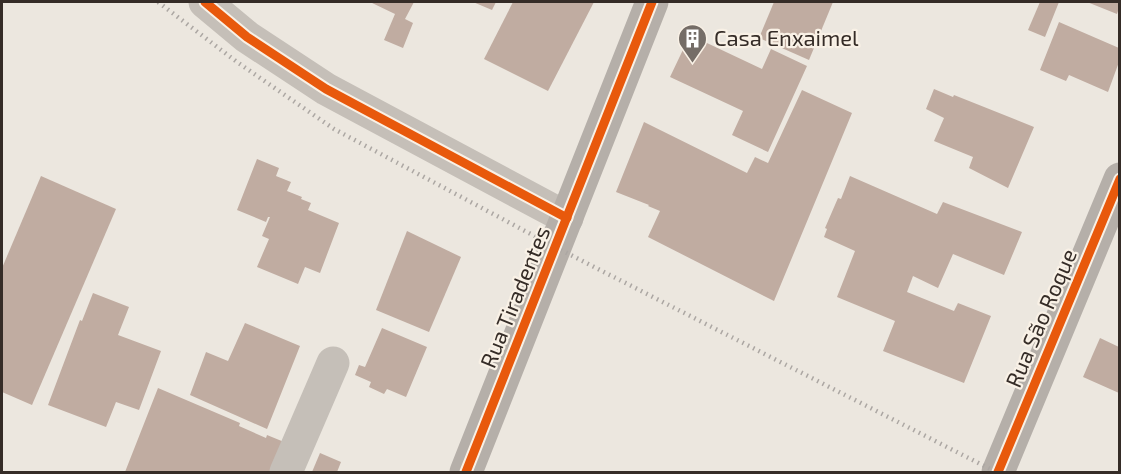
<svg xmlns="http://www.w3.org/2000/svg" width="1121" height="474" font-family="'Exo 2',sans-serif">
	<style>
		.building { fill: #c0aca1 }
		.lines { fill: none; stroke-linecap: round; stroke-linejoin: round }
		.street { stroke: #c5bfb8; stroke-width: 33 }
		.secondary { stroke: #b5afa9; stroke-width: 33 }
		.rail { stroke: #aca7a3; stroke-width: 4.5; stroke-dasharray: 1.5 4.5; stroke-linecap: butt }
		.cycleway-casing { stroke: #f9f1e6; stroke-width: 13 }
		.cycleway { stroke: #e8590c; stroke-width: 9 }
		.labels { text-anchor: middle; stroke-width: 4.5; stroke-linejoin: round; paint-order: stroke }
		.poi-label { font-size: 22px; fill: #352c27; stroke: #f9f1e6; text-anchor: start }
		.street-label { font-size: 22px; fill: #352c27; stroke: #f9f1e6 }
	</style>
	<rect width="100%" height="100%" fill="#ece7df"/>
	<g class="building">
		<polygon points="370,2 414,2 405,19 413,23 403,48 384,40 395,14"/>
		<polygon points="473,2 496,2 492,10"/>
		<polygon points="513,2 594,2 548,91 484,59"/>
		<polygon points="774,2 833,2 809,60 759,38"/>
		<polygon points="1040,2 1059,2 1045,37 1028,30"/>
		<polygon points="1087,2 1119,2 1119,8 1117,14"/>
		<polygon points="1059,22 1119,48 1119,62 1108,92 1069,75 1066,81 1040,70"/>
		<polygon points="690,35 762,69 771,49 807,66 768,152 732,135 743,111 670,77"/>
		<polygon points="934,89 953,97 954,95 1034,127 1008,188 969,168 973,157 934,141 944,118 926,109"/>
		<polygon points="802,90 852,113 774,301 648,237 660,211 648,206 649,205 616,192 644,122 747,173 755,157 768,163"/>
		<polygon points="257,159 279,168 276,176 291,182 287,191 302,197 301,199 311,203 308,210 339,223 320,273 305,267 298,284 257,267 269,239 262,236 270,217 268,217 266,222 237,210"/>
		<polygon points="41,176 116,209 32,405 2,392 2,268"/>
		<polygon points="850,176 937,214 943,202 1022,232 1004,275 953,254 938,288 913,276 907,292 954,311 958,303 991,316 964,383 883,351 895,321 837,297 855,251 824,237 827,229 825,228 838,198 841,199"/>
		<polygon points="407,231 461,257 429,332 376,310"/>
		<polygon points="93,293 129,307 118,335 161,351 139,410 116,402 106,427 48,405 80,320 82,321"/>
		<polygon points="245,323 300,346 267,429 190,395 206,352 228,361"/>
		<polygon points="382,328 427,347 406,397 387,389 384,394 369,387 371,382 355,375 359,365 365,367"/>
		<polygon points="1100,338 1119,347 1119,393 1083,377"/>
		<polygon points="158,388 240,423 239,426 266,438 267,435 289,444 277,472 125,472"/>
		<polygon points="320,453 341,462 337,472 312,472"/>
	</g>
	<g class="lines">
		<g class="street">
			<polyline points="205,2 247,37 326,89 567,218"/>
			<polyline points="286,472 333,363"/>
		</g>
		<g class="secondary">
			<polyline points="466,472 652,2"/>
			<polyline points="998,472 1120,179"/>
		</g>
		<polyline class="rail" points="158,2 237,62 334,129 555,247 996,472"/>
		<defs>
			<g id="cycleway">
				<polyline points="205,2 247,37 326,89 567,218"/>
				<polyline points="466,472 652,2"/>
				<polyline points="998,472 1120,179"/>
			</g>
		</defs>
		<use href="#cycleway" class="cycleway-casing"/>
		<use href="#cycleway" class="cycleway"/>
	</g>
	<defs>
		<symbol id="building-pin" viewBox="-11 -11 22 30"><path d="M0 17L-7.5 6A9.5 9.5 0 1 1 7.5 6Z" fill="#756d67" stroke="#f9f1e6"/><path d="M-4-6H4V6H1V3H-1V6H-4ZM-2.5-4.3h1.7v1.8h-1.7ZM.8-4.3h1.7v1.8H.8ZM-2.5-1h1.7V.8h-1.7ZM.8-1h1.7V.8H.8Z" fill="#fff"/></symbol>
	</defs>
	<g fill-rule="evenodd">
		<use href="#building-pin" x="676" y="22" width="33" height="45"/>
	</g>
	<g class="labels">
		<g class="poi-label">
			<text x="714" y="46">Casa Enxaimel</text>
		</g>
		<g class="street-label">
			<text transform="translate(515 297) rotate(-68)" y="8">Rua Tiradentes</text>
			<text transform="translate(1041 318) rotate(-67)" y="8">Rua São Roque</text>
		</g>
	</g>
	<rect width="1121" height="474" fill="none" stroke="#352c27" stroke-width="6"/>
</svg>
